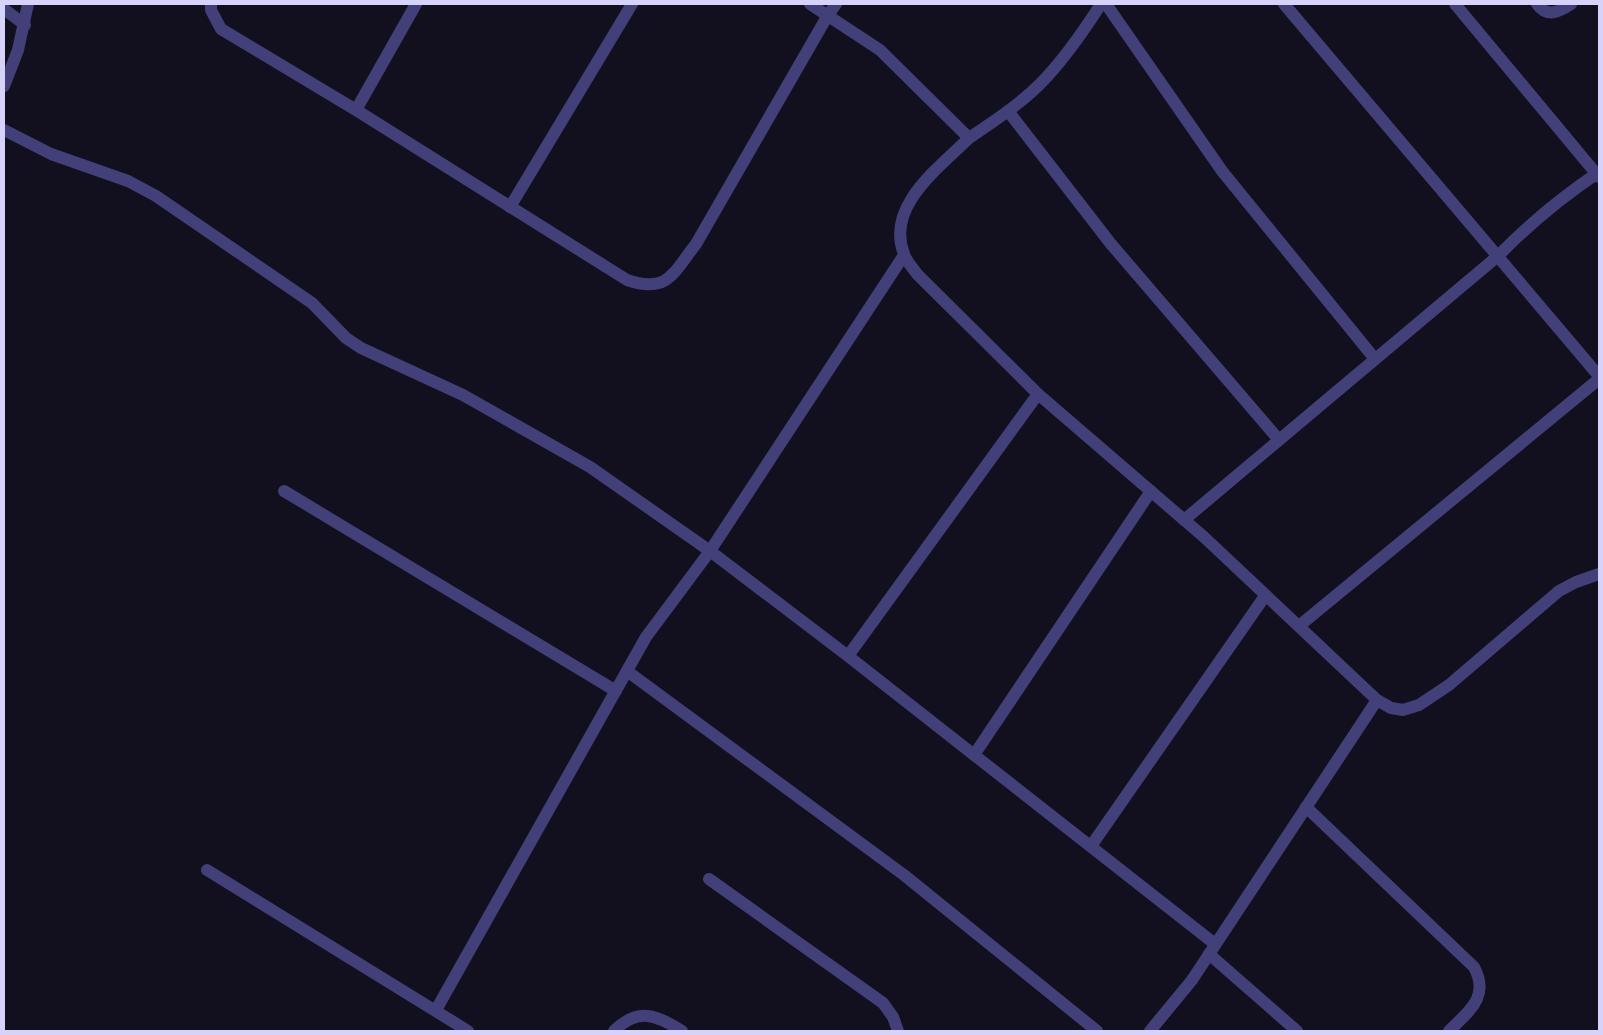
<svg xmlns="http://www.w3.org/2000/svg" width="1603" height="1035" font-family="Commissioner,sans-serif">
	<style>
		.lines { fill: none; stroke-linecap: round; stroke-linejoin: round }
		.street { stroke: #423f79; stroke-width: 12 }
	</style>
	<rect width="100%" height="100%" fill="#120f1f"/>
	<g class="lines">
		<g class="street">
			<path d="M211,4V10L221,29L356,110L627,280C668,294 673,273 696,244L828,15L836,4"/>
			<path d="M810,4L880,50L969,138C994,121 1019,105 1040,84C1064,60 1083,32 1101,4"/>
			<polyline points="1106,4 1222,171 1375,359"/>
			<polyline points="1284,4 1599,376"/>
			<polyline points="1455,4 1599,177"/>
			<path d="M1537,4C1547,18 1559,12 1571,4"/>
			<polyline points="4,9 25,25"/>
			<polyline points="4,86 18,50 28,4"/>
			<polyline points="356,110 416,4"/>
			<polyline points="1008,111 1111,244 1279,440"/>
			<polyline points="4,130 51,154 128,181 156,196 312,303 346,338 361,348 463,395 590,467 710,551 848,656 1215,944"/>
			<path d="M969,138C940,167 885,206 904,254C906,261 913,268 917,274L1038,394L1204,537L1377,700L1391,708L1403,710L1419,705L1449,685L1559,591L1576,582L1599,574"/>
			<polyline points="510,207 632,4"/>
			<polyline points="284,491 616,691"/>
			<path d="M1184,520L1498,256C1529,224 1562,197 1599,172"/>
			<polyline points="1299,626 1599,379"/>
			<polyline points="848,656 1038,394"/>
			<polyline points="627,671 904,875 1097,1031"/>
			<polyline points="974,755 1151,491"/>
			<path d="M1306,807L1474,967C1490,997 1469,1011 1449,1031"/>
			<polyline points="1091,846 1265,596"/>
			<polyline points="207,870 468,1031"/>
			<polyline points="709,879 883,1003 893,1017 898,1031"/>
			<polyline points="1209,954 1297,1031"/>
			<polyline points="436,1010 646,637 710,551 904,255"/>
			<path d="M614,1031C638,1007 657,1015 682,1031"/>
			<polyline points="1150,1031 1192,980 1377,700"/>
		</g>
	</g>
	<rect width="1603" height="1035" fill="none" stroke="#d7d2fa" stroke-width="10"/>
</svg>
